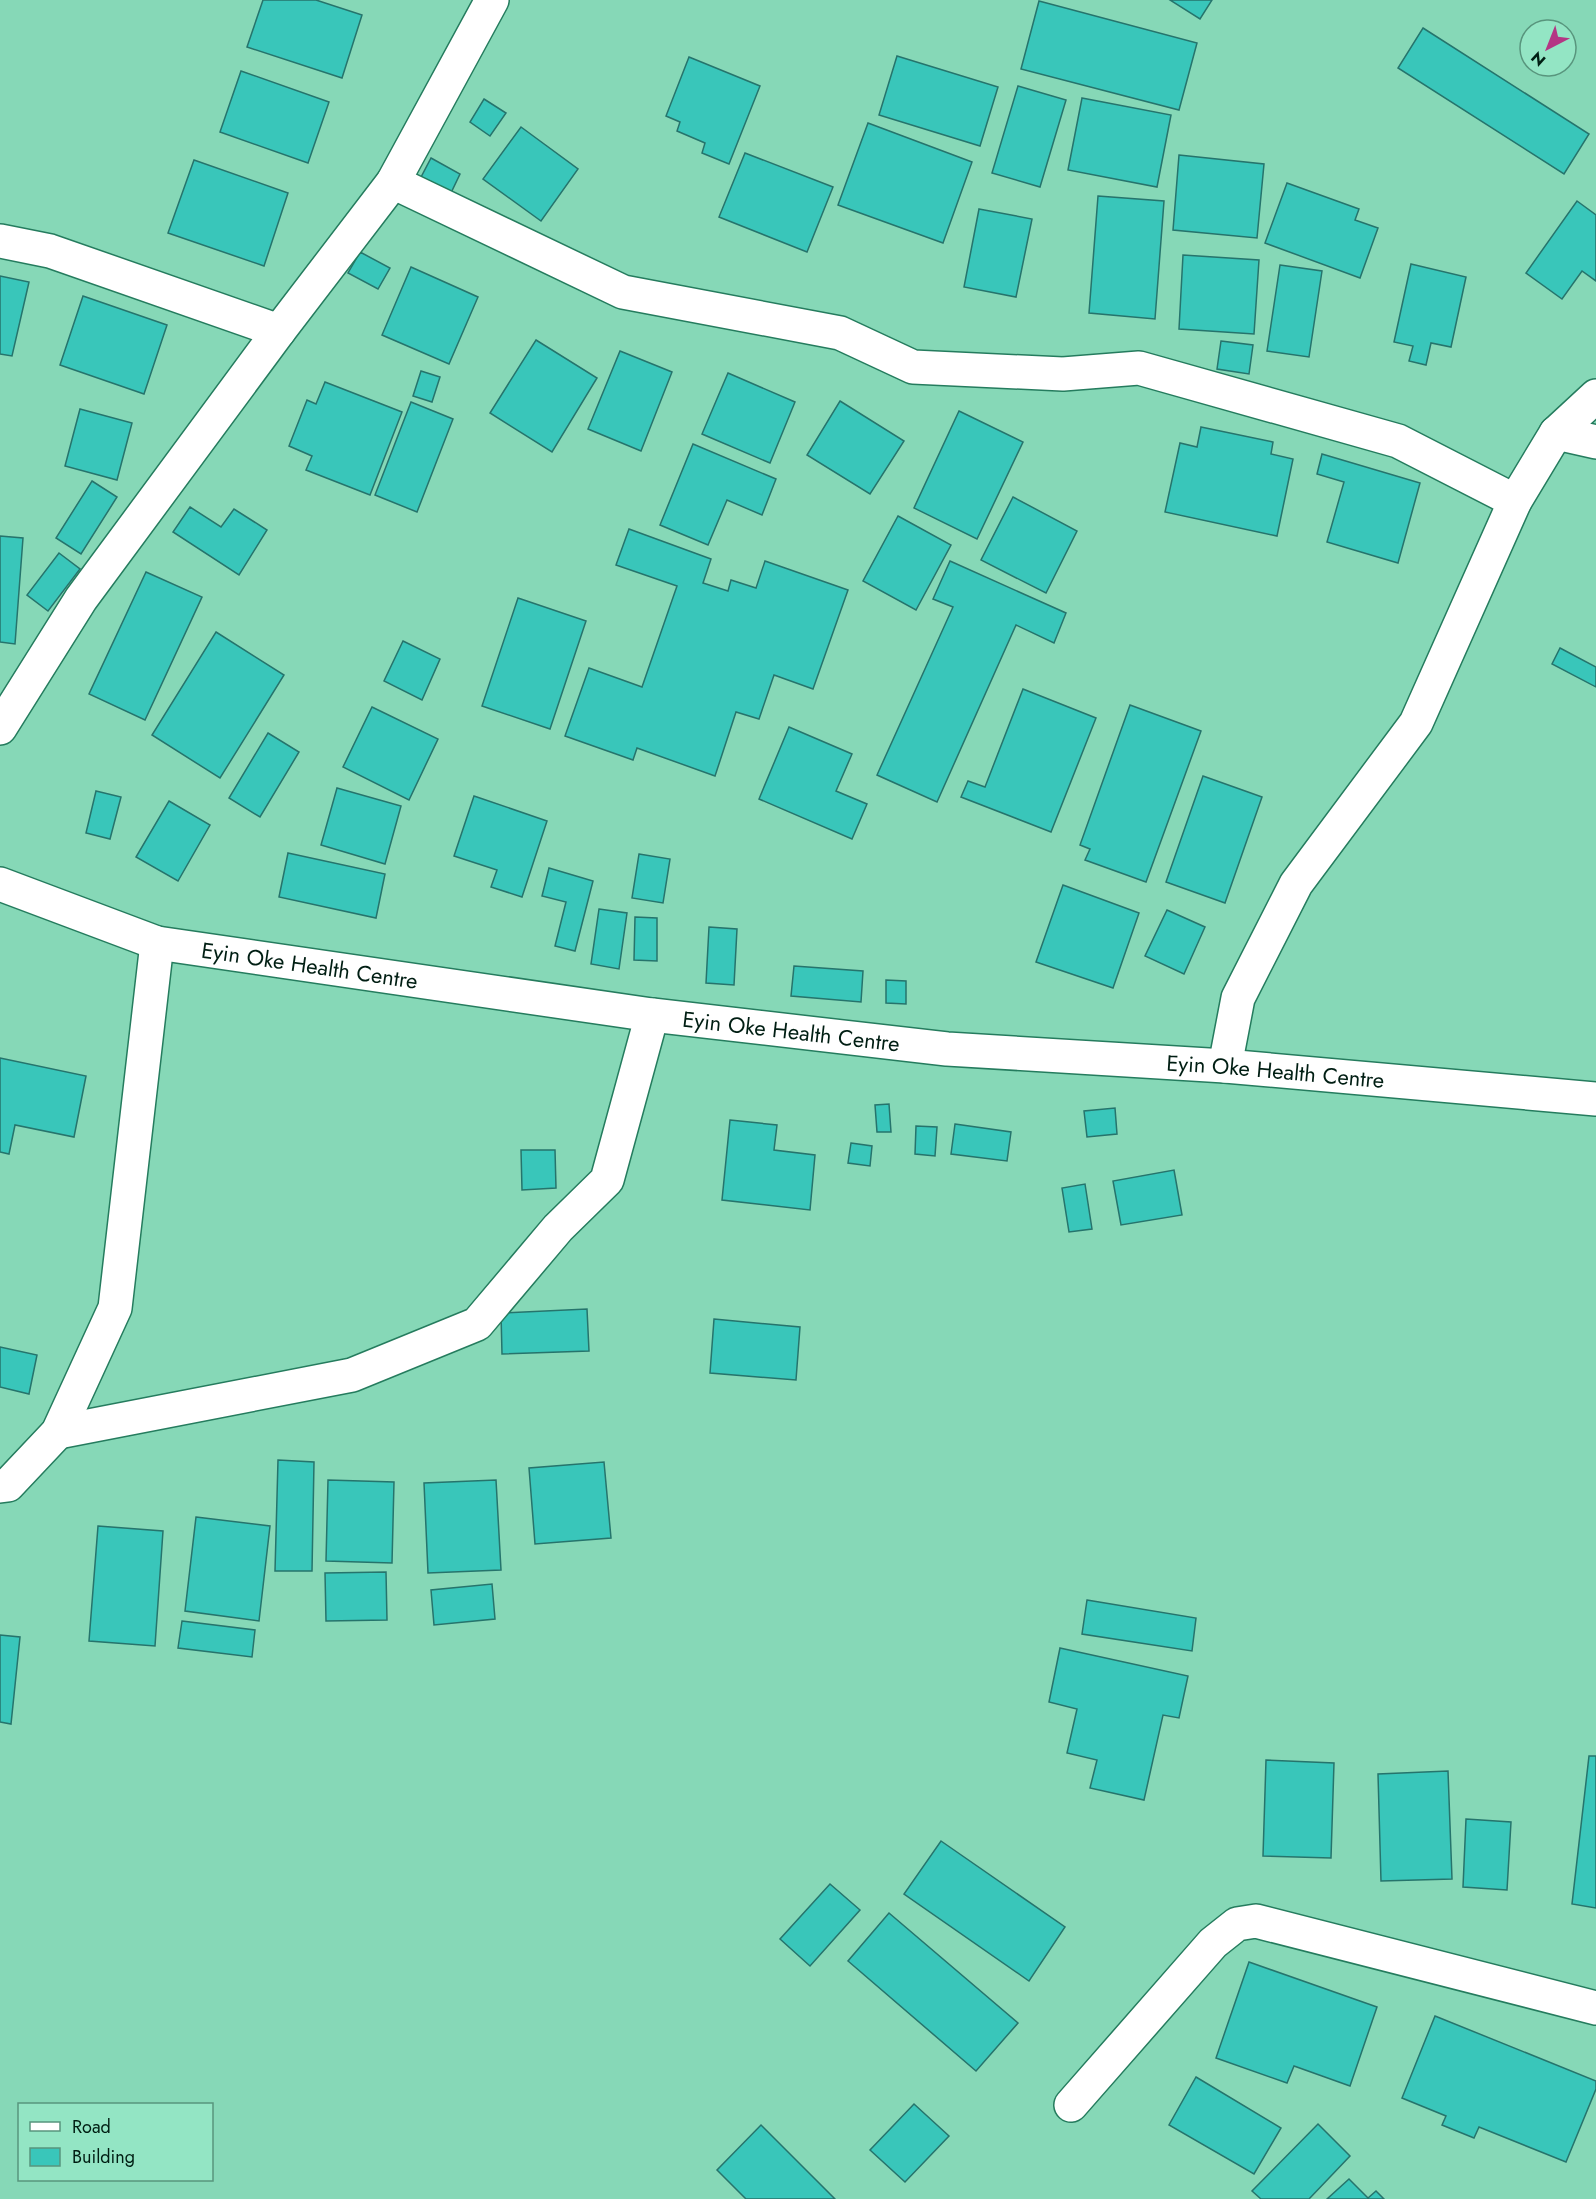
<svg xmlns="http://www.w3.org/2000/svg" width="1596" height="2199" font-family="Jost,sans-serif">
	<style>
		.building { fill: #39c6ba; stroke: #26746c; stroke-width: 1.5 }
		.lines { fill: none; stroke-linecap: round; stroke-linejoin: round }
		.minor-casing { stroke: #257c5e; stroke-width: 36 }
		.major-casing { stroke: #257c5e; stroke-width: 36 }
		.minor { stroke: #fff; stroke-width: 33 }
		.major { stroke: #fff; stroke-width: 33 }
		.labels { text-anchor: middle; stroke-width: 5; stroke-linejoin: round; paint-order: stroke }
		.street-label { font-size: 22px; fill: #001e13; stroke: #93e5c4 }
	</style>
	<rect width="100%" height="100%" fill="#86d8b7"/>
	<g class="building">
		<polygon points="263,0 316,0 362,15 342,78 247,47"/>
		<polygon points="1170,0 1212,0 1200,19"/>
		<polygon points="1039,1 1197,43 1179,110 1021,69"/>
		<polygon points="1423,28 1589,134 1564,174 1398,68"/>
		<polygon points="897,56 998,87 980,146 879,115"/>
		<polygon points="689,57 760,86 729,164 702,153 705,143 677,131 680,122 666,116"/>
		<polygon points="241,71 329,102 308,163 220,132"/>
		<polygon points="1018,86 1066,100 1040,187 992,173"/>
		<polygon points="1082,98 1171,115 1157,187 1068,170"/>
		<polygon points="484,99 506,113 490,136 470,122"/>
		<polygon points="868,123 972,162 943,243 838,205"/>
		<polygon points="521,127 578,169 541,221 483,179"/>
		<polygon points="745,153 833,187 807,252 719,217"/>
		<polygon points="1179,155 1264,164 1257,238 1173,230"/>
		<polygon points="431,158 460,174 449,197 419,181"/>
		<polygon points="194,160 288,193 264,266 168,233"/>
		<polygon points="1287,183 1359,209 1355,220 1378,228 1360,278 1265,243"/>
		<polygon points="1098,196 1164,201 1155,319 1089,313"/>
		<polygon points="1577,201 1596,215 1596,281 1582,271 1562,299 1526,273"/>
		<polygon points="979,209 1032,219 1016,297 964,287"/>
		<polygon points="360,252 390,268 378,289 348,273"/>
		<polygon points="1183,255 1259,260 1254,334 1179,329"/>
		<polygon points="1411,264 1466,277 1451,347 1431,343 1426,365 1409,361 1413,346 1394,342"/>
		<polygon points="1280,265 1322,271 1309,357 1267,351"/>
		<polygon points="411,267 478,297 449,364 382,335"/>
		<polygon points="0,276 29,282 12,356 0,354"/>
		<polygon points="83,296 167,325 144,394 60,365"/>
		<polygon points="536,340 597,378 552,452 490,413"/>
		<polygon points="1221,341 1253,345 1249,374 1217,369"/>
		<polygon points="620,351 672,372 641,451 588,429"/>
		<polygon points="421,371 440,377 432,402 413,396"/>
		<polygon points="728,373 795,402 770,463 702,434"/>
		<polygon points="325,382 402,412 370,495 306,470 312,456 289,446 307,400 316,404"/>
		<polygon points="840,401 904,441 870,494 807,455"/>
		<polygon points="411,402 453,419 417,512 375,495"/>
		<polygon points="80,409 132,423 117,480 65,466"/>
		<polygon points="959,411 1023,442 977,539 914,508"/>
		<polygon points="1201,427 1273,442 1271,454 1293,459 1277,536 1165,512 1180,443 1197,447"/>
		<polygon points="693,444 776,479 762,515 727,500 708,545 660,525"/>
		<polygon points="1322,454 1420,483 1398,563 1327,542 1344,482 1317,474"/>
		<polygon points="92,481 117,497 81,554 56,538"/>
		<polygon points="1013,497 1077,531 1046,593 981,560"/>
		<polygon points="190,507 221,527 234,509 267,530 239,575 173,532"/>
		<polygon points="898,516 951,545 916,610 863,581"/>
		<polygon points="629,529 711,559 703,583 728,591 731,580 756,588 765,561 848,590 813,689 774,675 759,719 736,712 715,776 637,748 633,760 565,736 589,668 642,687 677,586 616,565"/>
		<polygon points="0,536 23,538 15,644 0,642"/>
		<polygon points="59,553 80,569 48,611 27,595"/>
		<polygon points="950,561 1066,613 1054,643 1016,625 937,802 877,775 953,607 933,599"/>
		<polygon points="146,572 202,597 145,720 89,694"/>
		<polygon points="518,598 586,621 550,729 482,706"/>
		<polygon points="216,632 284,675 220,778 152,735"/>
		<polygon points="403,641 440,659 422,700 384,681"/>
		<polygon points="1560,648 1596,667 1596,687 1552,664"/>
		<polygon points="1023,689 1096,718 1051,832 961,797 968,781 985,787"/>
		<polygon points="1130,705 1201,731 1146,882 1085,860 1090,849 1080,845"/>
		<polygon points="372,707 438,739 409,800 343,767"/>
		<polygon points="789,727 852,754 836,791 867,804 852,839 759,799"/>
		<polygon points="268,733 299,752 260,817 229,798"/>
		<polygon points="1203,776 1262,797 1225,903 1166,882"/>
		<polygon points="337,788 401,806 385,864 321,845"/>
		<polygon points="96,791 121,797 110,839 86,833"/>
		<polygon points="474,796 547,821 522,897 491,887 497,870 454,856"/>
		<polygon points="169,801 210,825 178,881 136,857"/>
		<polygon points="288,853 385,874 376,918 279,897"/>
		<polygon points="639,854 670,859 663,903 632,898"/>
		<polygon points="549,868 593,881 575,951 555,946 566,902 542,896"/>
		<polygon points="1063,885 1139,913 1113,988 1036,962"/>
		<polygon points="599,909 627,913 619,969 591,964"/>
		<polygon points="1167,910 1205,927 1184,974 1145,956"/>
		<polygon points="635,917 657,918 657,961 634,960"/>
		<polygon points="709,927 737,929 734,985 706,983"/>
		<polygon points="794,966 863,971 861,1002 791,996"/>
		<polygon points="886,980 906,981 906,1004 886,1003"/>
		<polygon points="0,1058 86,1076 74,1137 15,1125 9,1154 0,1152"/>
		<polygon points="889,1104 891,1132 877,1132 875,1105"/>
		<polygon points="1115,1108 1117,1134 1087,1137 1084,1111"/>
		<polygon points="730,1120 777,1125 774,1150 815,1155 810,1210 722,1200"/>
		<polygon points="955,1124 1011,1132 1007,1161 951,1154"/>
		<polygon points="916,1126 937,1127 935,1156 915,1154"/>
		<polygon points="851,1143 872,1146 870,1166 848,1163"/>
		<polygon points="521,1150 555,1150 556,1188 522,1190"/>
		<polygon points="1174,1170 1182,1215 1121,1225 1113,1181"/>
		<polygon points="1085,1184 1092,1229 1069,1232 1062,1188"/>
		<polygon points="587,1309 589,1351 502,1354 501,1313"/>
		<polygon points="714,1319 800,1327 796,1380 710,1373"/>
		<polygon points="0,1347 37,1355 29,1394 0,1387"/>
		<polygon points="278,1460 314,1462 312,1571 275,1571"/>
		<polygon points="604,1462 611,1538 535,1544 529,1468"/>
		<polygon points="328,1480 394,1482 392,1563 326,1561"/>
		<polygon points="496,1480 501,1570 428,1573 424,1483"/>
		<polygon points="196,1517 270,1526 259,1621 185,1611"/>
		<polygon points="98,1526 163,1531 155,1646 89,1641"/>
		<polygon points="386,1572 387,1620 326,1621 325,1573"/>
		<polygon points="492,1584 495,1619 434,1625 431,1590"/>
		<polygon points="1087,1600 1196,1618 1192,1651 1082,1634"/>
		<polygon points="182,1621 255,1630 252,1657 178,1648"/>
		<polygon points="0,1635 20,1637 11,1724 0,1722"/>
		<polygon points="1060,1648 1188,1676 1179,1718 1163,1715 1144,1800 1090,1788 1097,1760 1067,1753 1077,1709 1049,1702"/>
		<polygon points="1589,1756 1596,1756 1596,1908 1572,1904"/>
		<polygon points="1266,1760 1334,1763 1331,1858 1263,1856"/>
		<polygon points="1448,1771 1452,1879 1381,1881 1378,1774"/>
		<polygon points="1466,1819 1511,1822 1507,1890 1463,1887"/>
		<polygon points="941,1841 1065,1927 1029,1981 904,1894"/>
		<polygon points="830,1884 860,1910 810,1966 780,1939"/>
		<polygon points="889,1913 1018,2023 976,2071 848,1961"/>
		<polygon points="1249,1962 1377,2007 1350,2086 1294,2066 1287,2083 1216,2058"/>
		<polygon points="1435,2016 1596,2081 1596,2089 1566,2162 1479,2127 1474,2138 1442,2125 1446,2116 1402,2098"/>
		<polygon points="1196,2077 1281,2128 1254,2174 1169,2125"/>
		<polygon points="914,2104 949,2136 905,2182 870,2150"/>
		<polygon points="1318,2124 1350,2156 1309,2199 1261,2199 1252,2191"/>
		<polygon points="761,2125 835,2199 746,2199 717,2170"/>
		<polygon points="1349,2179 1368,2198 1376,2191 1384,2199 1327,2199"/>
	</g>
	<g class="lines">
		<defs>
			<g id="minor">
				<polyline points="393,182 623,292 840,333 913,367 1063,374 1139,368 1398,441 1515,501"/>
				<polyline points="0,241 50,251 279,331"/>
				<polyline points="1556,433 1596,442"/>
				<polyline points="0,728 81,599 279,331 393,182 492,0"/>
				<polyline points="1225,1066 1238,998 1296,884 1416,723 1515,501 1556,433 1596,396"/>
				<polyline points="58,1432 352,1375 477,1324 558,1228 607,1180 652,1015"/>
				<polyline points="0,1486 8,1485 58,1432 115,1308 157,943"/>
				<polyline points="1071,2105 1213,1943 1237,1924 1256,1921 1596,2008"/>
			</g>
			<g id="major">
				<path id="s1" d="M0,884L157,943L652,1015L947,1049L1225,1066L1596,1099"/>
			</g>
		</defs>
		<use href="#minor" class="minor-casing"/>
		<use href="#major" class="major-casing"/>
		<use href="#minor" class="minor"/>
		<use href="#major" class="major"/>
	</g>
	<g class="labels">
		<g class="street-label">
			<text dy="8" stroke="none"><textPath href="#s1" startOffset="322">Eyin Oke Health Centre</textPath></text>
			<text dy="8" stroke="none"><textPath href="#s1" startOffset="808">Eyin Oke Health Centre</textPath></text>
			<text dy="8" stroke="none"><textPath href="#s1" startOffset="1294">Eyin Oke Health Centre</textPath></text>
		</g>
	</g>
	<rect x="18" y="2103" width="195" height="78" fill="#93e5c4" stroke="#58957d" stroke-width="1.5"/>
	<rect x="30" y="2122" width="30" height="9" fill="#ffffff" stroke="#58957d" stroke-width="1.5"/>
	<text x="72" y="2133" font-size="18" fill="#001e13">Road</text>
	<rect x="30" y="2148" width="30" height="18" fill="#39c6ba" stroke="#58957d" stroke-width="1.5"/>
	<text x="72" y="2163" font-size="18" fill="#001e13">Building</text>
	<g transform="translate(1548 48) rotate(222)"><circle r="28" fill="#93e5c4" stroke="#58957d" stroke-width="1.5"/>
	<path d="M0-4.5L10 22L0 15L-10 22Z" fill="#b43684"/>
	<text y="-9" font-size="16" font-weight="bold" text-anchor="middle" fill="#001e13">N</text>
	</g>
</svg>
